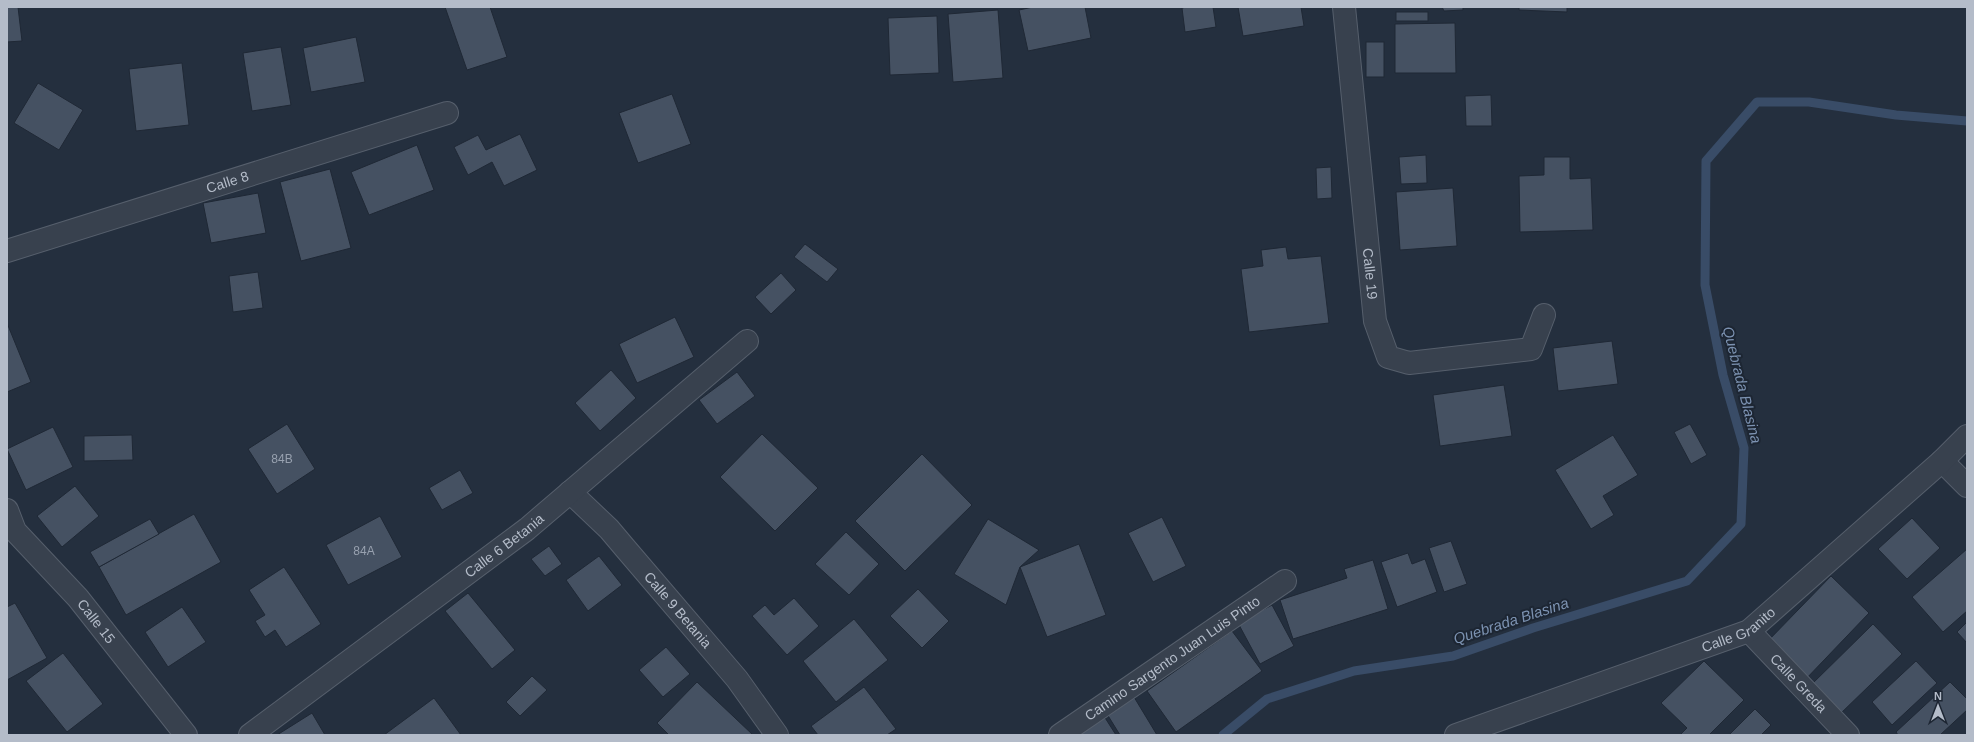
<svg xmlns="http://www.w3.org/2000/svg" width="1974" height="742" font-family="Helvetica,sans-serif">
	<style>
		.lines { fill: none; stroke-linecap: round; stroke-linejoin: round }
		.stream { stroke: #394c67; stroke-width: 9 }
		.building { fill: #455162; stroke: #1f2835 }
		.street-casing { stroke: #565f6c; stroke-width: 24 }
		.street { stroke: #38414e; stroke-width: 22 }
		.labels { text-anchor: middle; stroke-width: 4; stroke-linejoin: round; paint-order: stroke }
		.number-label { font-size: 12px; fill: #98a1af }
		.street-label { font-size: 14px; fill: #b4bcc9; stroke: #1d2633 }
		.water-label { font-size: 15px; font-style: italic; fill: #7c92b1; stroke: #1d2633 }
	</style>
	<rect width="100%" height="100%" fill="#242f3e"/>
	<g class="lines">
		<polyline class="stream" points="1223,735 1267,699 1354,671 1453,656 1533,628 1687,581 1741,524 1744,448 1723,375 1705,285 1706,161 1757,102 1809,102 1896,115 1967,121"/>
	</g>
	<g class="building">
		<polygon points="7,7 18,7 22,41 7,42"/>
		<polygon points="445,7 490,7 507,57 467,70"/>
		<polygon points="1033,7 1085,7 1091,38 1028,51 1019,10"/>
		<polygon points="1187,7 1213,7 1216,27 1185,32 1182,8"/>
		<polygon points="1238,7 1301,7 1304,26 1243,36"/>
		<polygon points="1442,7 1463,7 1463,10 1444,11"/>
		<polygon points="1519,7 1567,7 1567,12 1519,10"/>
		<polygon points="998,10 1003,78 953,82 948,14"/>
		<rect x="1396" y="12" width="32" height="9"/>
		<polygon points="937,16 939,73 890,75 888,18"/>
		<polygon points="1455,23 1456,73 1395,73 1395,24"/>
		<polygon points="356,37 365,82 311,92 303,48"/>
		<rect x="1366" y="42" width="18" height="35"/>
		<polygon points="281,47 291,105 252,111 243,53"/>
		<polygon points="182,63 189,125 136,131 129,69"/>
		<polygon points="38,83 83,110 59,150 14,123"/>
		<polygon points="672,94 691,144 638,163 619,113"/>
		<polygon points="1491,95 1492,126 1466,126 1465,96"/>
		<polygon points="520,134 537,170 504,186 492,162 468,175 454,147 478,135 486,150"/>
		<polygon points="417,145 434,190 369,215 351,172"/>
		<polygon points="1426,155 1427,183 1401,184 1399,157"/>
		<polygon points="1544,157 1570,157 1570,179 1591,178 1593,230 1520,232 1519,176 1544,175"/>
		<polygon points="1331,167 1332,198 1317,199 1316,168"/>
		<polygon points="330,169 351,248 301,261 280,182"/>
		<polygon points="1453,188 1457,246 1400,250 1396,192"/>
		<polygon points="258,193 266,233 211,243 203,203"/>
		<polygon points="805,244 838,269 827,282 794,257"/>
		<polygon points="1286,247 1288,259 1321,256 1329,323 1249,332 1241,269 1263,266 1261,250"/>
		<polygon points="258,272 263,308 233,312 229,276"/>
		<polygon points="781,273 796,290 771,314 755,297"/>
		<polygon points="675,317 694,357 637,383 619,344"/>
		<polygon points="7,323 31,382 7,392"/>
		<polygon points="1612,341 1618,384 1558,391 1553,348"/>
		<polygon points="611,370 636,398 600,431 575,403"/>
		<polygon points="737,372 755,396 717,424 699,400"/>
		<polygon points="1504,385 1512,436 1440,446 1433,395"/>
		<polygon points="287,424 315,469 277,494 248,449"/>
		<polygon points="1690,424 1707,455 1691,464 1674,432"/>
		<polygon points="53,427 73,467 26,490 7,449"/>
		<polygon points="762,434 818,488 775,531 720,477"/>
		<polygon points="132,435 133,460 84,461 84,436"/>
		<polygon points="1613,435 1638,475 1603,496 1614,515 1591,529 1555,470"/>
		<polygon points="922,454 972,505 905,571 855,521"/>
		<polygon points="460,470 473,493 442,510 429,488"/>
		<polygon points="75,486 99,516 62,547 37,516"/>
		<polygon points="194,514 221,562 126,615 99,567"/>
		<polygon points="380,516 402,557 348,585 326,545"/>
		<polygon points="1162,517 1186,566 1153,582 1128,533"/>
		<polygon points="1912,518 1940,548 1907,579 1878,549"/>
		<polygon points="150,519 159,534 99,567 90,552"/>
		<polygon points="988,519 1039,550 1020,567 1006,605 954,574"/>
		<polygon points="846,532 879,564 849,595 815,564"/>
		<polygon points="1451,541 1467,584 1444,592 1429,548"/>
		<polygon points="1079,544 1106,615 1047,637 1020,567"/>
		<polygon points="549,546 562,564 545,576 531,559"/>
		<polygon points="1967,549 1967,611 1943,632 1912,597"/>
		<polygon points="1408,553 1412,564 1425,559 1437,592 1397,607 1381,562"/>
		<polygon points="599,556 622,585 588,611 566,580"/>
		<polygon points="1373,560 1388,609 1293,639 1280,600 1347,578 1344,569"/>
		<polygon points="284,567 321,624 286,647 275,630 265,637 255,621 265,615 249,590"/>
		<polygon points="1831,576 1869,613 1804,681 1765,644"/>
		<polygon points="918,589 949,621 922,648 890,616"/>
		<polygon points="468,593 515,650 492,669 445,611"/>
		<polygon points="794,598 819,626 787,655 752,616 765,605 774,615"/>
		<polygon points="15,603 47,658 7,680 7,607"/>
		<polygon points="1272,605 1294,646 1260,664 1238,623"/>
		<polygon points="182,607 206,642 168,667 145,632"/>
		<polygon points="854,619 888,660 836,702 803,661"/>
		<polygon points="1967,622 1967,643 1957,632"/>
		<polygon points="1873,624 1902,654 1839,715 1810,686"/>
		<polygon points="1232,631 1262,671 1176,732 1147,691"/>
		<polygon points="666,647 690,674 663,697 639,670"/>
		<polygon points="63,653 103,704 67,732 26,681"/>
		<polygon points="1704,661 1744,700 1709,735 1680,735 1687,728 1661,703"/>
		<polygon points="1916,661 1937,683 1892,725 1872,702"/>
		<polygon points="532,676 547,690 520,716 506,702"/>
		<polygon points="697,682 753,735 669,735 657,723"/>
		<polygon points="1950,682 1967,699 1967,710 1940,735 1898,735 1896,732"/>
		<polygon points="864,687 896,729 887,735 818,735 811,726"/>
		<polygon points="1134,697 1157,735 1120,735 1107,714"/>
		<polygon points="434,698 461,735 384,735"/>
		<polygon points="1755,709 1771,725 1761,735 1729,735"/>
		<polygon points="312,713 325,735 277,735"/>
		<polygon points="1102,713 1116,735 1076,735"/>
	</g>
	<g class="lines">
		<defs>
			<g id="street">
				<path id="s1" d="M1344,7L1375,321L1388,357L1409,363L1531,349L1544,315"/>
				<path id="s2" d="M7,251L447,113"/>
				<polyline points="1942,461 1967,486"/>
				<path id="s3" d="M570,492L609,529L625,548L737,679L777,735"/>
				<path id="s4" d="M7,510L15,531L78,598L186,735"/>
				<path id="s5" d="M1749,631L1848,735"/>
				<path id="s6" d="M250,735L527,529L747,341"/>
				<path id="s7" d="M1060,735L1285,581"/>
				<path id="s8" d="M1456,735L1749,631L1942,461L1967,436"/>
			</g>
		</defs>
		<use href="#street" class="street-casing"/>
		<use href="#street" class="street"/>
	</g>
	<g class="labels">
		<g class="number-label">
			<text x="282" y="463">84B</text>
			<text x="364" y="555">84A</text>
		</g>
		<g class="street-label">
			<text dy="5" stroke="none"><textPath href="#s2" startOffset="231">Calle 8</textPath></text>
			<text dy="5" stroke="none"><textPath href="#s1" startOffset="268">Calle 19</textPath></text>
			<text dy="5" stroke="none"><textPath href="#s6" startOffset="317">Calle 6 Betania</textPath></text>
			<text dy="5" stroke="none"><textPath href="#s3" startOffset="160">Calle 9 Betania</textPath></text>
			<text dy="5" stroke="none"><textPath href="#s4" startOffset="144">Calle 15</textPath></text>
			<text dy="5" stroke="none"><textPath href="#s8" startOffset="302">Calle Granito</textPath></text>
			<text dy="5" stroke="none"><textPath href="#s7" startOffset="136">Camino Sargento Juan Luis Pinto</textPath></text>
			<text dy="5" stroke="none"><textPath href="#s5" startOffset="72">Calle Greda</textPath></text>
		</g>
		<g class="water-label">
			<text transform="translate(1742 385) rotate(76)" y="5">Quebrada Blasina</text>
			<text transform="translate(1511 621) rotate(-18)" y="5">Quebrada Blasina</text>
		</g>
	</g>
	<rect width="1974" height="742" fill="none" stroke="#b4bcc9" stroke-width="16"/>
	<g transform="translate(1938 706)" stroke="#1d2633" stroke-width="3" paint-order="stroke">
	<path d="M0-3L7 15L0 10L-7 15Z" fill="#b4bcc9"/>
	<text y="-6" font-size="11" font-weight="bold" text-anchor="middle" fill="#b4bcc9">N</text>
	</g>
</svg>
